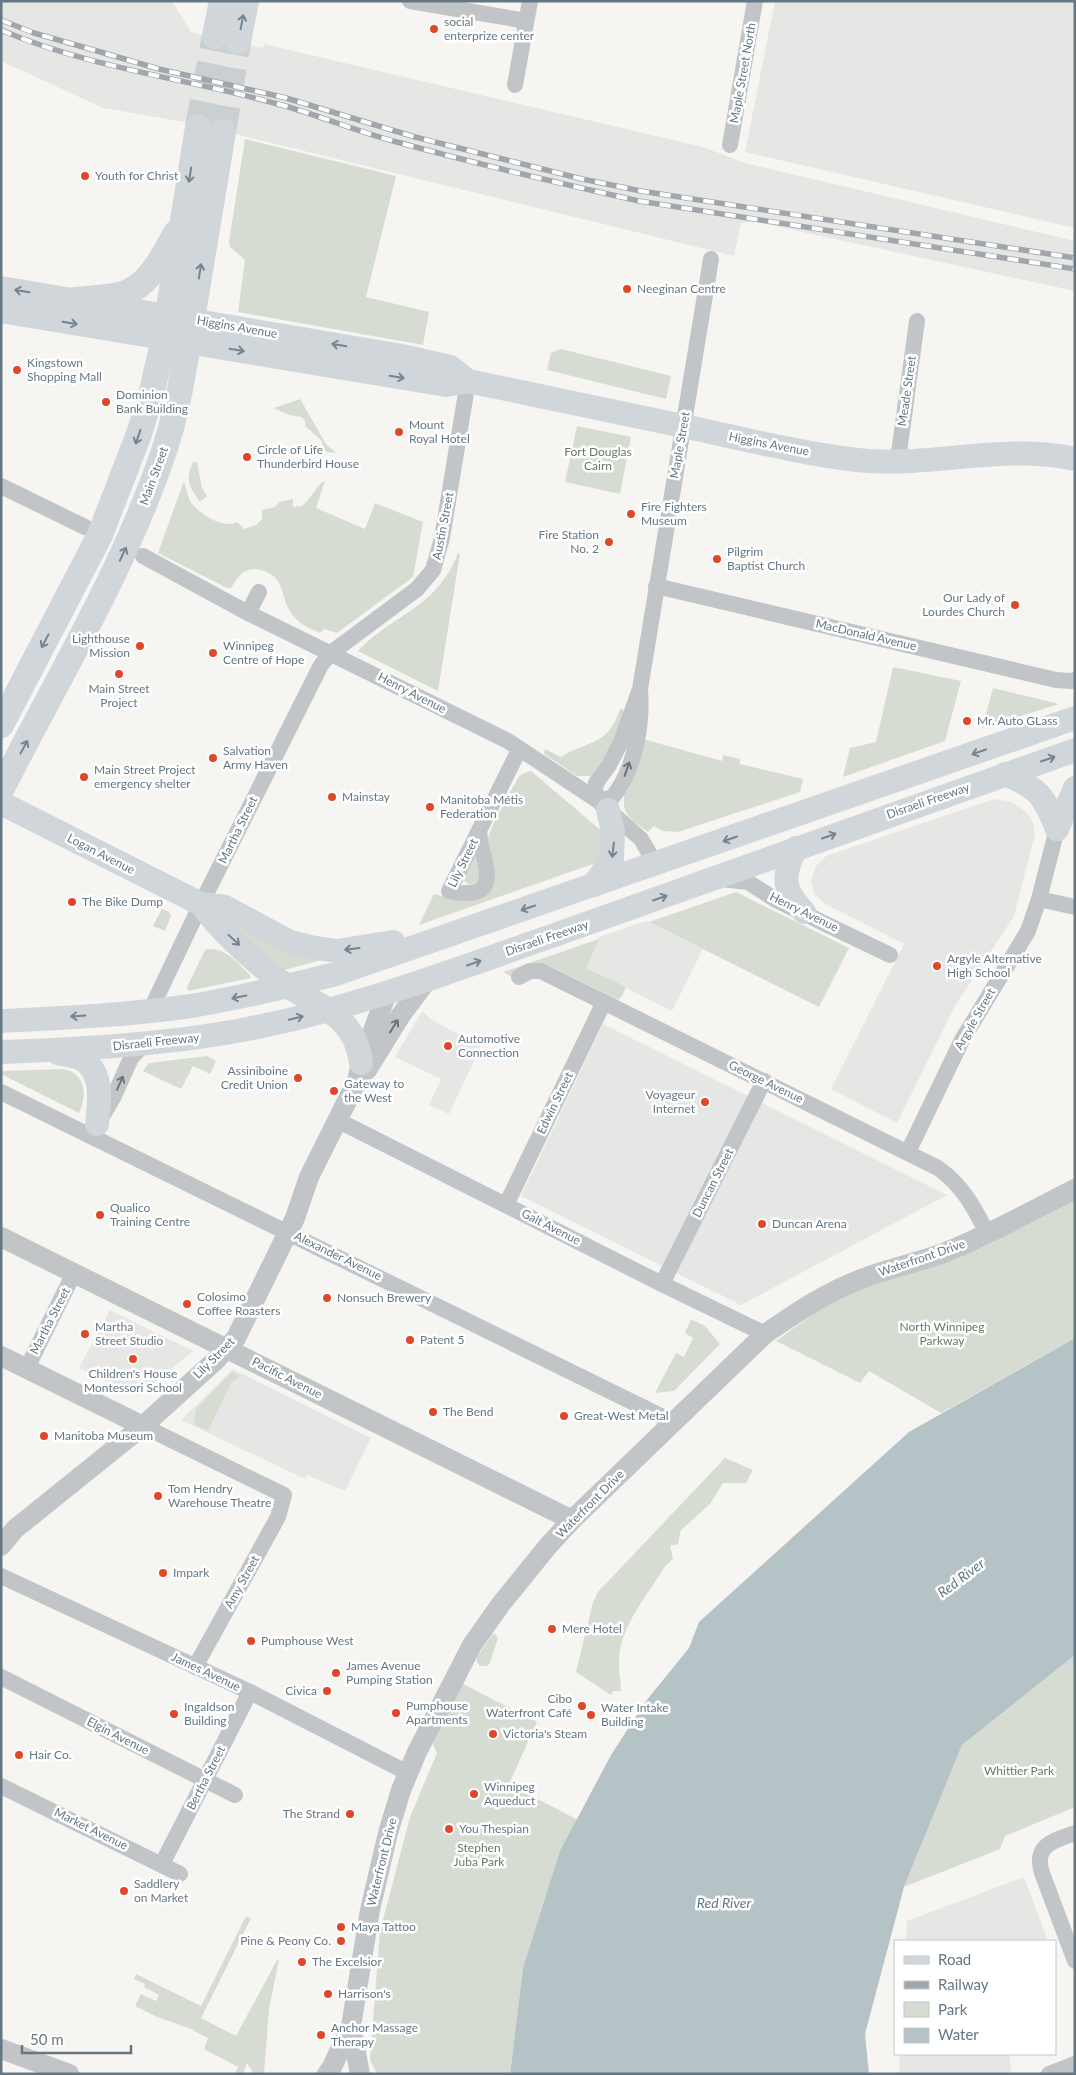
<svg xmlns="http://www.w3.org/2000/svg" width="1076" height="2075" font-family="Lato,sans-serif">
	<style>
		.built { fill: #e6e7e5 }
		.green { fill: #d7dcd3 }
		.water { fill: #b5c3c6 }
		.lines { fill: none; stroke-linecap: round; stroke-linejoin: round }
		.primary-tunnel { stroke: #cacfd1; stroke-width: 26; stroke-dasharray: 26 13; stroke-linecap: butt }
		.minor { stroke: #c1c5c8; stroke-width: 16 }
		.tertiary { stroke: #c1c5c8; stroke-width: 20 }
		.secondary { stroke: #d1d6da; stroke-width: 24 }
		.primary { stroke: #d1d6da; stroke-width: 26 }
		.rail-casing { stroke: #a0a7ac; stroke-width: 5.5 }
		.rail { stroke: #fff; stroke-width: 4; stroke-dasharray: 11; stroke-linecap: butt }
		.oneway { stroke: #758590 }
		.oneway2 { stroke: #657783 }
		.poi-dot { fill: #e04728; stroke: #fff; stroke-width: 2 }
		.labels { text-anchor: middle; stroke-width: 5; stroke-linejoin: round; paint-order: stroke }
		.poi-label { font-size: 12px; fill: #657783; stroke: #fff; text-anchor: start }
		.street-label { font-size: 12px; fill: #657783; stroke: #fff }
		.park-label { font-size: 12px; fill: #6a7a64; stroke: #fff }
		.water-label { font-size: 14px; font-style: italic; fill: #61797f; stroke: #fff }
	</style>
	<rect width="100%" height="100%" fill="#f6f5f2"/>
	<g class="built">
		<polygon points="1,1 172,1 191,32 263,48 264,44 703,147 745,163 1075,241 1075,291 756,222 741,223 734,256 185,122 103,108 1,61"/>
		<polygon points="775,1 1075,1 1075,228 745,152"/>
		<polygon points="994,799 1012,802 1025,811 1033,822 1035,834 1014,916 955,1006 897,1123 831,1089 904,944 825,904 814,893 811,880 816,866 826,856"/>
		<polygon points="646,921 703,949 672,1011 584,967 599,937"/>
		<polygon points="422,1011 432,1020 481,1046 449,1114 429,1105 441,1079 395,1057"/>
		<polygon points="603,1024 947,1195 741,1305 521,1196"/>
		<polygon points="110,1310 132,1321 193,1351 138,1396 99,1378 79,1368"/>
		<polygon points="233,1369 371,1438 345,1491 307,1475 305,1479 181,1420"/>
		<polygon points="1024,1877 1048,1941 906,1941 907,1921"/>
		<polygon points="900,2054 1009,2054 1012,2074 899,2074"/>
	</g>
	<g class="green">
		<polygon points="245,139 396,176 366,297 429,312 423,345 238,312 245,260 230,247 229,242"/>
		<polygon points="561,349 671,376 666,399 547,370 551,353"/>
		<polygon points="300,399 326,444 336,453 326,452 321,440 305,426 305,421 302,417 289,415 274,408"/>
		<polygon points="577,426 631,437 620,494 565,482"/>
		<path d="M193,462H197L202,488L207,496L200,502C189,486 185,481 193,462Z"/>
		<path d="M184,481C186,488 188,498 192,504C202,515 223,529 237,522L244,529L256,525L262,519V510L275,507L279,502L293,499V507L302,506L307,501L321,483L325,481L316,508L365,529L375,503L423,522L413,577L337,633L324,629L320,633C308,628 296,622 289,610C284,601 283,590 278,581C272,572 256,566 246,571C239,574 235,582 231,588H227L158,553Z"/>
		<path d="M458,553L460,554L438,691L358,651C393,614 437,608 458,553Z"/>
		<polygon points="893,667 961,681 945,741 843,777 850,748 876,742"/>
		<polygon points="993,688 1059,704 982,728"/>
		<path d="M620,709H623C626,728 602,761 591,776H577L544,754L545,749L561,757C589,740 608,746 620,709Z"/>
		<path d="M643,739L722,761L723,755L740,759V764L803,779L800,792L678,832L663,831L654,826L648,832C641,827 632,821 627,814C616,796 636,758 643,739Z"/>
		<path d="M531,771L604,833L600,859L593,864L419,925L434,894L454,899L491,889C501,871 486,857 488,839C491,824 510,793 518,778L522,774Z"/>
		<path d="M475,855L481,880C473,885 466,887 462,876Z"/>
		<polygon points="736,892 849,948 819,1007 649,922"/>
		<polygon points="162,909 169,912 171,916 165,931 153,926"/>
		<polygon points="224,918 325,959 281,971"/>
		<polygon points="596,940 599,940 586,968 626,987 622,996 618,1000 548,965 539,964 515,978 503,972"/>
		<path d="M209,949C227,948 238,964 250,975L251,978L188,991L187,987L205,950Z"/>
		<polygon points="207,1056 216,1061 210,1074 193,1066 181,1089 143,1071 149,1063"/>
		<path d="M63,1069C85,1073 88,1095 79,1113L1,1074L2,1071Z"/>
		<polygon points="1075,1199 1075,1338 941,1413 869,1371 860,1383 776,1341 835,1298"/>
		<polygon points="691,1319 705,1326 720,1344 674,1391 655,1393 676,1353 684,1357 693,1338 685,1333"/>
		<polygon points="232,1372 240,1376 231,1383 208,1431 194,1424 196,1409"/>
		<path d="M725,1458L753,1470L746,1483H723L710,1504L681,1530L678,1544L670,1546L673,1559L666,1565C649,1593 620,1626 619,1660C618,1670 621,1681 621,1691H613L611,1695L576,1672L593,1602L598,1592Z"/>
		<polygon points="495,1634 498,1638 490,1663 487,1666 480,1666 477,1662 477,1657 492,1635"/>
		<polygon points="1075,1655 1075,1807 1005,1836 1000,1849 904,1887 962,1745"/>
		<polygon points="461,1683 537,1722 509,1784 578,1820 523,1968 510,2074 377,2074 370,2060 380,1931 410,1817 437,1753 432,1742"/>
		<polygon points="246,1916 251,1918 201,2018 236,2036 277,1960 279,1960 269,2009 264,2074 254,2074 247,2063 243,2074 235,2074 238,2067 204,2049 208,2038 194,2031 194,2030 157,2017 135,2006 141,1994 156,2001 159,1995 144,1987 145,1984 134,1979 136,1974 201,2006"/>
	</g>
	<polygon class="water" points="1075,1338 1075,1655 962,1745 904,1887 865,2034 869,2074 510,2074 523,1968 560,1851 611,1755 646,1701 689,1648 699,1622 909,1432"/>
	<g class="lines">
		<g class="primary-tunnel">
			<polyline points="198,127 215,36"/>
			<polyline points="223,132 238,42"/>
		</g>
		<g class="minor">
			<polyline points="410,1 526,21"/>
			<polyline points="515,85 530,1"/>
			<polyline points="730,145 755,1"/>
			<polyline points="898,460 917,321"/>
			<polyline points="1,486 85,527"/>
			<polyline points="143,556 248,613 508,741 597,800 641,839 652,858 653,865"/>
			<polyline points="656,586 1056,680 1071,681 1075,680"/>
			<polyline points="248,613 259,592"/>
			<path d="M640,689C643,725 635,769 612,798L597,800L595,791L596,783L609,765L621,742L640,689L711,259"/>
			<path d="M479,830C480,837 480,844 482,850C486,866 496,892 468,893C462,894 455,892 449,891L515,758L520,749"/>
			<polyline points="721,879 748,882 776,900 890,955"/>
			<polyline points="1039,899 1075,907"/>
			<path d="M519,977L530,971H541L938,1168C962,1185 974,1207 987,1233"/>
			<polyline points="150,1011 201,904 321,665 331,653 417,589 433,570 442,538 468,381"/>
			<polyline points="1,1092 673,1422"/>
			<polyline points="100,1120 114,1096 131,1058 144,1044"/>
			<polyline points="337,1120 662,1284 765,1334"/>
			<polyline points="908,1152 962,1040 1028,931 1039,899 1057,829"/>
			<polyline points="506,1205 604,1002"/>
			<polyline points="662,1284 764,1081"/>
			<polyline points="27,1368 74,1273"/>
			<polyline points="143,1426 284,1495 278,1517 195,1667"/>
			<polyline points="1,1576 250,1692 408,1773"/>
			<polyline points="1,1677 235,1795"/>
			<polyline points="1,1786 180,1874"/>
			<path d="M1075,1833C1053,1841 1033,1845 1042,1873L1075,1961"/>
			<polyline points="162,1864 250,1692"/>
			<polyline points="1049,2074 1075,2064"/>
		</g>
		<g class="tertiary">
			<polyline points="367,1070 401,1015 428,979"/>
			<polyline points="1,1237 572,1520"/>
			<polyline points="1,1356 143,1426"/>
			<polyline points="1,1546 15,1529 143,1426 216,1360 236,1338 295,1218 309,1177 357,1081 361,1063 387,993"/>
			<polyline points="351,2026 360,2074"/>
			<polyline points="1,2049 69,2074"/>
			<path d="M327,2074L332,2067L351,2026L370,1910L388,1833L401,1790L417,1752L472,1645L501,1604L548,1546L572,1520L765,1334C797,1312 828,1291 864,1278C889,1268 916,1263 941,1254C987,1236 1031,1211 1075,1189"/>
		</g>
		<g class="secondary">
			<path d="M1,288L402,356L450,367L468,381C540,396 611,411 683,426C740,438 798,453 857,460C929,468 1003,443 1075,459"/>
			<polyline points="1,311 446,385 468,381"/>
			<path d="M1005,774C1039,788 1044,796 1057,829"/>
			<polyline points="1,803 201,904 225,907 290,942 310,947 337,951 393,942"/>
			<polyline points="1057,829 1075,788"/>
			<path d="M796,848C782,876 782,889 804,912"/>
			<polyline points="594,885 612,858 613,832 608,810"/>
			<path d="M201,904C220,931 247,954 272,975C307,1004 355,1009 361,1063"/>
			<path d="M1,1021C64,1018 129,1015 191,1006C240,998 288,986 336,974L1075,718"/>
			<path d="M1,1052C80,1049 159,1045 237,1031C348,1011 454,970 560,933C732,873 903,810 1075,750"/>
			<path d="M58,1053C66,1055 78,1056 85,1061C104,1076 99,1103 97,1124"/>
		</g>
		<g class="primary">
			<polyline points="215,36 222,1"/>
			<polyline points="238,42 246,1"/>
			<path d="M76,300C91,298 109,298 123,294C150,285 163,256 176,233"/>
			<polyline points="1,725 100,535 139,434 152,391 164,339 198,127"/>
			<path d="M1,790C58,677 126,567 166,445C179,404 185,362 192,319C202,257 213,195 223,132"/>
		</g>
		<defs>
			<g id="rail">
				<polyline points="1,20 34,33 97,51 159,69 286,98 415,137 582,179 641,191 1075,258"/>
				<path d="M1,30C92,69 191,79 285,106C323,117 359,132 397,142C477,164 558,183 639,201L1075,269"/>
			</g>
		</defs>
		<use href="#rail" class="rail-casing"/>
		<use href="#rail" class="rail"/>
	</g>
	<defs><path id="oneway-shaft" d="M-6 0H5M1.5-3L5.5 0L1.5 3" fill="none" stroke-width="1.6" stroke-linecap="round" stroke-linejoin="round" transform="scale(1.25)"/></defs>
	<g class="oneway">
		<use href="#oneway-shaft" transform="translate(242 22) rotate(-79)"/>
		<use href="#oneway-shaft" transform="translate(190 175) rotate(99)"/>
		<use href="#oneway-shaft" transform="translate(200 271) rotate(-81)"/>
		<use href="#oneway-shaft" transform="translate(22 291) rotate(-170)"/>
		<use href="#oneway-shaft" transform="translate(70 323) rotate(10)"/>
		<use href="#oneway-shaft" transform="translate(339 345) rotate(-170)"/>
		<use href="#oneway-shaft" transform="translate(237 350) rotate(9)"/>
		<use href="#oneway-shaft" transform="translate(397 377) rotate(10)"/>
		<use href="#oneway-shaft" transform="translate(138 437) rotate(109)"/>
		<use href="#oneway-shaft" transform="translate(123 554) rotate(-65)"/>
		<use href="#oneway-shaft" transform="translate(45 641) rotate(118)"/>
		<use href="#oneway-shaft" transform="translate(24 747) rotate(-62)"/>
		<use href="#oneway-shaft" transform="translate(979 752) rotate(161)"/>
		<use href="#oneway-shaft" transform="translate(1048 759) rotate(-19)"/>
		<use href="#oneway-shaft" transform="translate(829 836) rotate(-19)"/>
		<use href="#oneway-shaft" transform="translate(730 839) rotate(161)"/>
		<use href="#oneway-shaft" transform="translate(613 850) rotate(97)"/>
		<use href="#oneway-shaft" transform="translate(660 898) rotate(-19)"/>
		<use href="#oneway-shaft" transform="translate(528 908) rotate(161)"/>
		<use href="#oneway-shaft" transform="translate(234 940) rotate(43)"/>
		<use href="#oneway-shaft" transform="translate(352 949) rotate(173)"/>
		<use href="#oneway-shaft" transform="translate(474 963) rotate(-19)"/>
		<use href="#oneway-shaft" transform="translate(239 997) rotate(168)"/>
		<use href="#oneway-shaft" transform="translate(78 1016) rotate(176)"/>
		<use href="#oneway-shaft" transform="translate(296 1018) rotate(-14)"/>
	</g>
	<g class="oneway2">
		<use href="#oneway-shaft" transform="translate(627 769) rotate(-71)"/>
		<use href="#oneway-shaft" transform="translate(394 1026) rotate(-58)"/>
		<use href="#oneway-shaft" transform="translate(120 1083) rotate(-66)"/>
	</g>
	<g class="poi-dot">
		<circle cx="434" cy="29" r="5"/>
		<circle cx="85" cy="176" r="5"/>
		<circle cx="627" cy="289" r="5"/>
		<circle cx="17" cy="370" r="5"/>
		<circle cx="106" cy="402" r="5"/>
		<circle cx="399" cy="432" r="5"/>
		<circle cx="247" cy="457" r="5"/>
		<circle cx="631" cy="514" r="5"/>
		<circle cx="609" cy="542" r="5"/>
		<circle cx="717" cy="559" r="5"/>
		<circle cx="1015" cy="605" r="5"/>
		<circle cx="140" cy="646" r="5"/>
		<circle cx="213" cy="653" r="5"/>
		<circle cx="119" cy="674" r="5"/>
		<circle cx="967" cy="721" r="5"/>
		<circle cx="213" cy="758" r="5"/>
		<circle cx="84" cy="777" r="5"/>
		<circle cx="332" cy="797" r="5"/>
		<circle cx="430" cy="807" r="5"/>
		<circle cx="72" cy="902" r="5"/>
		<circle cx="937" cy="966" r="5"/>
		<circle cx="448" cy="1046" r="5"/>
		<circle cx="298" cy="1078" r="5"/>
		<circle cx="334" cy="1091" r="5"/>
		<circle cx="705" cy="1102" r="5"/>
		<circle cx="100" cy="1215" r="5"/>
		<circle cx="762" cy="1224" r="5"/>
		<circle cx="327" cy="1298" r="5"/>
		<circle cx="187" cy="1304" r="5"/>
		<circle cx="85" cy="1334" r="5"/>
		<circle cx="410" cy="1340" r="5"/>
		<circle cx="133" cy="1359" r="5"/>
		<circle cx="433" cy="1412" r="5"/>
		<circle cx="564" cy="1416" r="5"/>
		<circle cx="44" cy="1436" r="5"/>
		<circle cx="158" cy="1496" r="5"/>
		<circle cx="163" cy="1573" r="5"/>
		<circle cx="552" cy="1629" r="5"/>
		<circle cx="251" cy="1641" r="5"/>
		<circle cx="336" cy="1673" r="5"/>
		<circle cx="327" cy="1691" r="5"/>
		<circle cx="582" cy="1706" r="5"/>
		<circle cx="396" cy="1713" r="5"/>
		<circle cx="174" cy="1714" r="5"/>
		<circle cx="591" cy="1715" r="5"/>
		<circle cx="493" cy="1734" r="5"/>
		<circle cx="19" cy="1755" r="5"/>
		<circle cx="474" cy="1794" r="5"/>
		<circle cx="350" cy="1814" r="5"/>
		<circle cx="449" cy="1829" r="5"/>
		<circle cx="124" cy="1891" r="5"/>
		<circle cx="341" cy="1927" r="5"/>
		<circle cx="341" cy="1941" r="5"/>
		<circle cx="302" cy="1962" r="5"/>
		<circle cx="328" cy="1994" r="5"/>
		<circle cx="321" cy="2035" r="5"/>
	</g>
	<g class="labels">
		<g class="poi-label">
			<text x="444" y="26">social<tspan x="444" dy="14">enterprize center</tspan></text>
			<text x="95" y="180">Youth for Christ</text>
			<text x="637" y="293">Neeginan Centre</text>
			<text x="27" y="367">Kingstown<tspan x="27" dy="14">Shopping Mall</tspan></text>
			<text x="116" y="399">Dominion<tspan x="116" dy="14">Bank Building</tspan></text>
			<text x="409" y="429">Mount<tspan x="409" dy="14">Royal Hotel</tspan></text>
			<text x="257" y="454">Circle of Life<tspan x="257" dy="14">Thunderbird House</tspan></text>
			<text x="641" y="511">Fire Fighters<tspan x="641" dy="14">Museum</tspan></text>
			<text x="599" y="539" text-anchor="end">Fire Station<tspan x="599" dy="14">No. 2</tspan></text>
			<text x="727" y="556">Pilgrim<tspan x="727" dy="14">Baptist Church</tspan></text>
			<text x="1005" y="602" text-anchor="end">Our Lady of<tspan x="1005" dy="14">Lourdes Church</tspan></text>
			<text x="130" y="643" text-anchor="end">Lighthouse<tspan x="130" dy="14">Mission</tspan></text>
			<text x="223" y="650">Winnipeg<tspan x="223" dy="14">Centre of Hope</tspan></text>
			<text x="119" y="693" text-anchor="middle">Main Street<tspan x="119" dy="14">Project</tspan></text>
			<text x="977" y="725">Mr. Auto GLass</text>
			<text x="223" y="755">Salvation<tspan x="223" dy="14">Army Haven</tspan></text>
			<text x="94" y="774">Main Street Project<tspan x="94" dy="14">emergency shelter</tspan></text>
			<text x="342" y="801">Mainstay</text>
			<text x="440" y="804">Manitoba Métis<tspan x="440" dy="14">Federation</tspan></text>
			<text x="82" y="906">The Bike Dump</text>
			<text x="947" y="963">Argyle Alternative<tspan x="947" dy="14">High School</tspan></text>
			<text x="458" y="1043">Automotive<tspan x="458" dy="14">Connection</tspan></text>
			<text x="288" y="1075" text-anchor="end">Assiniboine<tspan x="288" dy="14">Credit Union</tspan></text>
			<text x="344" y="1088">Gateway to<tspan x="344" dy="14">the West</tspan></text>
			<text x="695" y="1099" text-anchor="end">Voyageur<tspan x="695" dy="14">Internet</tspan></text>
			<text x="110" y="1212">Qualico<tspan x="110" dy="14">Training Centre</tspan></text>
			<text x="772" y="1228">Duncan Arena</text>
			<text x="197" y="1301">Colosimo<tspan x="197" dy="14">Coffee Roasters</tspan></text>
			<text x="337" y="1302">Nonsuch Brewery</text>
			<text x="95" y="1331">Martha<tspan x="95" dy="14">Street Studio</tspan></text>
			<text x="420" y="1344">Patent 5</text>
			<text x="133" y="1378" text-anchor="middle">Children's House<tspan x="133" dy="14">Montessori School</tspan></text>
			<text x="443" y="1416">The Bend</text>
			<text x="574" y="1420">Great-West Metal</text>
			<text x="54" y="1440">Manitoba Museum</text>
			<text x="168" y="1493">Tom Hendry<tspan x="168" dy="14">Warehouse Theatre</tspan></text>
			<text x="173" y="1577">Impark</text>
			<text x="562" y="1633">Mere Hotel</text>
			<text x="261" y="1645">Pumphouse West</text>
			<text x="346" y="1670">James Avenue<tspan x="346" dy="14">Pumping Station</tspan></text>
			<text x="317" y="1695" text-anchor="end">Civica</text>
			<text x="572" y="1703" text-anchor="end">Cibo<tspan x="572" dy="14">Waterfront Café</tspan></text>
			<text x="406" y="1710">Pumphouse<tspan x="406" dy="14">Apartments</tspan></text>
			<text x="184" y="1711">Ingaldson<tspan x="184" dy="14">Building</tspan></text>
			<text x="601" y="1712">Water Intake<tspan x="601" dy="14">Building</tspan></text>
			<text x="503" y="1738">Victoria's Steam</text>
			<text x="29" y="1759">Hair Co.</text>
			<text x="484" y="1791">Winnipeg<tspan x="484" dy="14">Aqueduct</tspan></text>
			<text x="340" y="1818" text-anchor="end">The Strand</text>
			<text x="459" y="1833">You Thespian</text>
			<text x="134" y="1888">Saddlery<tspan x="134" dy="14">on Market</tspan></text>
			<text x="351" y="1931">Maya Tattoo</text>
			<text x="331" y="1945" text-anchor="end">Pine &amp; Peony Co.</text>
			<text x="312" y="1966">The Excelsior</text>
			<text x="338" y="1998">Harrison's</text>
			<text x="331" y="2032">Anchor Massage<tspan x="331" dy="14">Therapy</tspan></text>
		</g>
		<g class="street-label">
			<text transform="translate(743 73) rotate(-80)" y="4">Maple Street North</text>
			<text transform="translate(237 327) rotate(10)" y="4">Higgins Avenue</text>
			<text transform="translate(907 391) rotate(-82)" y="4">Meade Street</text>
			<text transform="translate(769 444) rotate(11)" y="4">Higgins Avenue</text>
			<text transform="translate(680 445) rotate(-80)" y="4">Maple Street</text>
			<text transform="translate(154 476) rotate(-70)" y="4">Main Street</text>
			<text transform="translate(443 526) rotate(-79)" y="4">Austin Street</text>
			<text transform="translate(866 635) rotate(13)" y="4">MacDonald Avenue</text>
			<text transform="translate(412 693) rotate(27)" y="4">Henry Avenue</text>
			<text transform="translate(928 801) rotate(-19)" y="4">Disraeli Freeway</text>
			<text transform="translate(238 830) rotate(-64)" y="4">Martha Street</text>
			<text transform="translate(101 854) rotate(27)" y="4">Logan Avenue</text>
			<text transform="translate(463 863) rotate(-64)" y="4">Lily Street</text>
			<text transform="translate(804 912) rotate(26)" y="4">Henry Avenue</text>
			<text transform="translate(547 938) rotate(-19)" y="4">Disraeli Freeway</text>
			<text transform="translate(975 1019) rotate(-60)" y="4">Argyle Street</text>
			<text transform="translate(156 1042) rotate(-6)" y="4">Disraeli Freeway</text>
			<text transform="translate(766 1082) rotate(26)" y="4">George Avenue</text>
			<text transform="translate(555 1103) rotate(-64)" y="4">Edwin Street</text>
			<text transform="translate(713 1183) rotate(-63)" y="4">Duncan Street</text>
			<text transform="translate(551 1227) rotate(27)" y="4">Galt Avenue</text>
			<text transform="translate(338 1256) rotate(26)" y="4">Alexander Avenue</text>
			<text transform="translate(922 1258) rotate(-19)" y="4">Waterfront Drive</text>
			<text transform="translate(50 1321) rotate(-63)" y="4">Martha Street</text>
			<text transform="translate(214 1358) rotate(-45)" y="4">Lily Street</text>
			<text transform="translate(287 1378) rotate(27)" y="4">Pacific Avenue</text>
			<text transform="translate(590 1504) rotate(-45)" y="4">Waterfront Drive</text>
			<text transform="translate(242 1582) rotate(-61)" y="4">Amy Street</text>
			<text transform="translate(206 1672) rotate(25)" y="4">James Avenue</text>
			<text transform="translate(118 1736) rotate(27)" y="4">Elgin Avenue</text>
			<text transform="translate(206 1778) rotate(-63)" y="4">Bertha Street</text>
			<text transform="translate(91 1829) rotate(26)" y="4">Market Avenue</text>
			<text transform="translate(382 1862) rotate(-76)" y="4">Waterfront Drive</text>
		</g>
		<g class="park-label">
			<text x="598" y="456">Fort Douglas<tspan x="598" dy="14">Cairn</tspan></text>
			<text x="942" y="1331">North Winnipeg<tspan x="942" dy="14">Parkway</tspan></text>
			<text x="1019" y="1775">Whittier Park</text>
			<text x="479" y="1852">Stephen<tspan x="479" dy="14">Juba Park</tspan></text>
		</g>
		<g class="water-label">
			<text transform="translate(961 1578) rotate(-37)" y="5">Red River</text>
			<text x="724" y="1908">Red River</text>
		</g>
	</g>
	<rect width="1076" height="2075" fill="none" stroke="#657783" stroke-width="5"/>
	<rect x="894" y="1940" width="162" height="115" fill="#ffffff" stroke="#c1c9cd"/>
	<rect x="904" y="1956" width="25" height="8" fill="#d1d6da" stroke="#c1c9cd"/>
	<text x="938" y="1965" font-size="15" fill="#657783">Road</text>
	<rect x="904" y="1981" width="25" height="8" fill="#a0a7ac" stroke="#c1c9cd"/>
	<text x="938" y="1990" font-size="15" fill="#657783">Railway</text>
	<rect x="904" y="2002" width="25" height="15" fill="#d7dcd3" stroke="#c1c9cd"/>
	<text x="938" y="2015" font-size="15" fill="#657783">Park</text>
	<rect x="904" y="2028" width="25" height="15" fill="#b5c3c6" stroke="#c1c9cd"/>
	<text x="938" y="2040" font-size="15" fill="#657783">Water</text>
	<path d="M22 2045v8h109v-8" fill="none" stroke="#657783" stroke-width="2.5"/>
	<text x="30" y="2045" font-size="15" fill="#657783" stroke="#ffffff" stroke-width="4" paint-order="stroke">50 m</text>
</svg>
